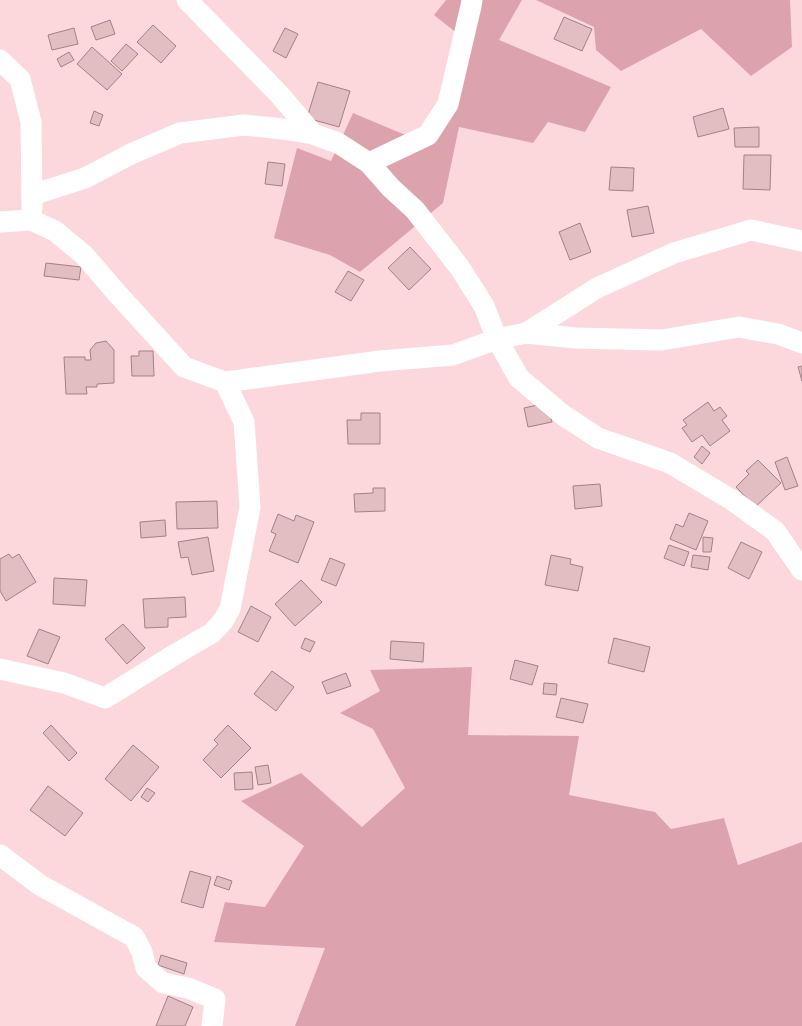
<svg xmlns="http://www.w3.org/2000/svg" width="802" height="1026" font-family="'Source Sans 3',sans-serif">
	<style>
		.green { fill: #dda3ad }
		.building { fill: #e2bec3; stroke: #a28187 }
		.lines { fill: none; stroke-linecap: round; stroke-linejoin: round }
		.minor { stroke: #fff; stroke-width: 21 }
	</style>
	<rect width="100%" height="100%" fill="#fcd8dd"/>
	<g class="green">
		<polygon points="446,0 522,0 499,40 611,87 585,132 548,122 533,143 459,127 443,203 360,272 330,255 274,238 297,148 331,161 353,113 422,142 464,39 434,15"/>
		<polygon points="536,0 790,0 792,47 751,76 701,29 621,71 596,50 594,27"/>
		<polygon points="472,667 468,735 579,736 569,795 655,812 671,829 724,818 738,865 802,842 802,1026 295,1026 325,948 214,942 225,902 265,907 304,846 241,801 301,773 362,827 405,788 373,729 340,713 380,691 370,670"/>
	</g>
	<g class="building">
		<polygon points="564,17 592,29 582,51 554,39"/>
		<polygon points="110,20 115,34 96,40 91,27"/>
		<polygon points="153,25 176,46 161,63 137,42"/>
		<polygon points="74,28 78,44 52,50 48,35"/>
		<polygon points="285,28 298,34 286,58 273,51"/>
		<polygon points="126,44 138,54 122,71 111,61"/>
		<polygon points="92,47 122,74 107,90 77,64"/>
		<polygon points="69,52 74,60 61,67 57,59"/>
		<polygon points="318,82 350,91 339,127 307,118"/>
		<polygon points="723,108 729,129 698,137 693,117"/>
		<polygon points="94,111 103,115 99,126 90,123"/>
		<polygon points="759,127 759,147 735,147 734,128"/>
		<polygon points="744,155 771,155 770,190 743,189"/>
		<polygon points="268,162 285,164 282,186 265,184"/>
		<polygon points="611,167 634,168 633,191 609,190"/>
		<polygon points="648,206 654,233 632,237 627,210"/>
		<polygon points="580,223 591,252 570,260 559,232"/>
		<polygon points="410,247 431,269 409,290 388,268"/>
		<polygon points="46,263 81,267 79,280 44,276"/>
		<polygon points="348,271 364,280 351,301 335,292"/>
		<polygon points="106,341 114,350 114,383 97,384 97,387 86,387 87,394 66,394 64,357 85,357 85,360 91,360 90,350 96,343"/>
		<polygon points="139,351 153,351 154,376 132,376 131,356 139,356"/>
		<polygon points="802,366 802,381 798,367"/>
		<polygon points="708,402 714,411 720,407 727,416 722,420 730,431 710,446 702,435 692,442 682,428 687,425 683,420"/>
		<polygon points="547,403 552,422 528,427 524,408"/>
		<polygon points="361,413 380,413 380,444 348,444 347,420 361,420"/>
		<polygon points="702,446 710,453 702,464 694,457"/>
		<polygon points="787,457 798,486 785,490 775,462"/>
		<polygon points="758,460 781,483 755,507 736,487 749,474 746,471"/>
		<polygon points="600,484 602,506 575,509 573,486"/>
		<polygon points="373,488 385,488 385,511 355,512 354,494 373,493"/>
		<polygon points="217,501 218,528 177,529 176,502"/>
		<polygon points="689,513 708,521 696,550 670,539 676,524 683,527"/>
		<polygon points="278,514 294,521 296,515 314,522 298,563 269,551 276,534 271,532"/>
		<polygon points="165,520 166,536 141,538 140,522"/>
		<polygon points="208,537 214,571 192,575 188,557 181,558 178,542"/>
		<polygon points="703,537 713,538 711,552 703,552"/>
		<polygon points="741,542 762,552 749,579 728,568"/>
		<polygon points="669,545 689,552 684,566 664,558"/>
		<polygon points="9,554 12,558 19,554 36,582 6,601 0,591 0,559"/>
		<polygon points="551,555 571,559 570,564 583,567 578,591 545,585"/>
		<polygon points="693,555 710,557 708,570 691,567"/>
		<polygon points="330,558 345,564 336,586 321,580"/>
		<polygon points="54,578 87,580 85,606 53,604"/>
		<polygon points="301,580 322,602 295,626 275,604"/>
		<polygon points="185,597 186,617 168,618 168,627 145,628 143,599"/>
		<polygon points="251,606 271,617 258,642 238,632"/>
		<polygon points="123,624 145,648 127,664 105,639"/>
		<polygon points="39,629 60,637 48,664 27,656"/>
		<polygon points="305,638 315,642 310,652 301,648"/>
		<polygon points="614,638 650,647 644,672 608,663"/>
		<polygon points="391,641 424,643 423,662 390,659"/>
		<polygon points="515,660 538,666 532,685 510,679"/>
		<polygon points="272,671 294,687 276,711 254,694"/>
		<polygon points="346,673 351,686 327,694 322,682"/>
		<polygon points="544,683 557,684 556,695 543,694"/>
		<polygon points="561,698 588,704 583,723 556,717"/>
		<polygon points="51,725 77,753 69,761 43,733"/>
		<polygon points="228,725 251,748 221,778 203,760 218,744 214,740"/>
		<polygon points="133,745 159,767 131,801 105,779"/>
		<polygon points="268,765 271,783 258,785 255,767"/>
		<polygon points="252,772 253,789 235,790 234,773"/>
		<polygon points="48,786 83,813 65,836 30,810"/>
		<polygon points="147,788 155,793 148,802 141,797"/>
		<polygon points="190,871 211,877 203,908 181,902"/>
		<polygon points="217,876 232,881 229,890 214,885"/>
		<polygon points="161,955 187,963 184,974 158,965"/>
		<polygon points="168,996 193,1007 185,1026 156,1026"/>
	</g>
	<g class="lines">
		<g class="minor">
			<polyline points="187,0 279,94 313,134"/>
			<polyline points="0,60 20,79 31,122 32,209"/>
			<polyline points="369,163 428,135 448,104 471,6 472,0"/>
			<polyline points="32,195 85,178 133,153 180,133 244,125 283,129 313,134 338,143 369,163 391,188 415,210 460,268 484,306 497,339 519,378 563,415 598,438 670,463 732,500 775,531 802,570"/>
			<polyline points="0,222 31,220 55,231 84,255 115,291 184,367 225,382 244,422 250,507 230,609 223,621 212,633 174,655 105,698 64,683 0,669"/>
			<polyline points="526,333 597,288 674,253 751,230 802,241"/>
			<polyline points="225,382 380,361 453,355 497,339 526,333 576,338 662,340 739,327 778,334 802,343"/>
			<polyline points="0,855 40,885 134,937 142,952 146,968 163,983 188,988 215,999 212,1026"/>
		</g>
	</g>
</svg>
